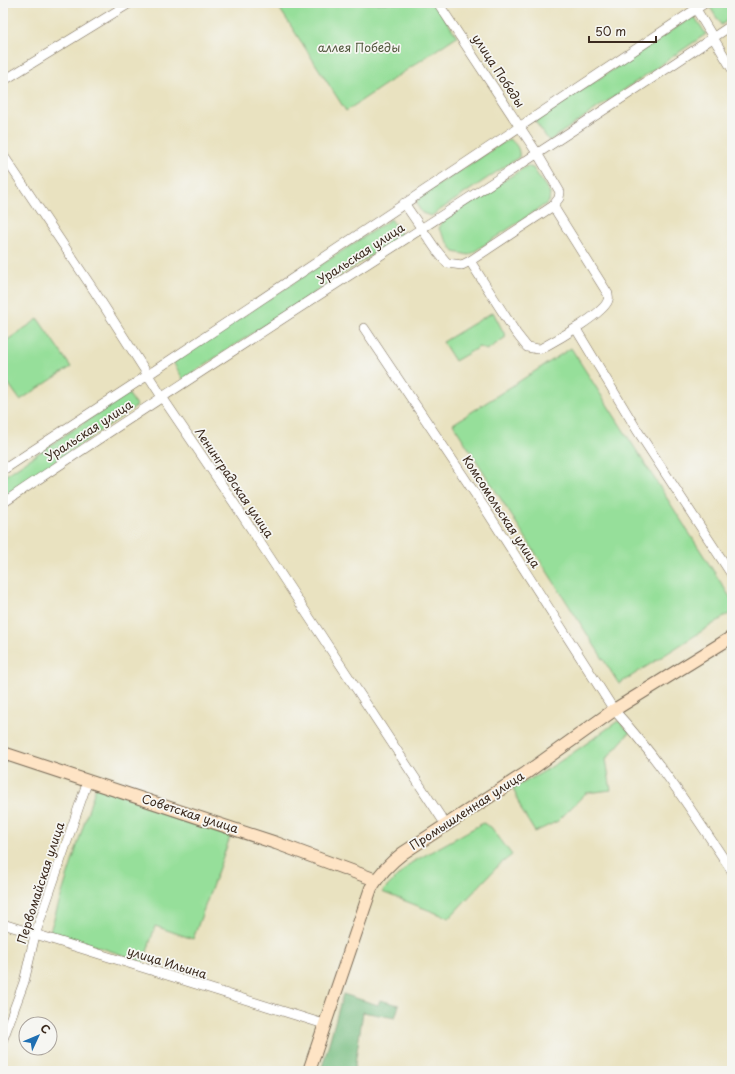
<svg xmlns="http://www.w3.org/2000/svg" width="735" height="1074" font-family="'Playpen Sans',sans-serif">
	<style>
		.green { fill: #96df9a; stroke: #68845c }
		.forest { fill: #78be82; stroke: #5a7450 }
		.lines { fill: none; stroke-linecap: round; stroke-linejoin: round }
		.street-casing { stroke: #786a57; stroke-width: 10 }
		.secondary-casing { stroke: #786a57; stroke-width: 14 }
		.street { stroke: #fff; stroke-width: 9 }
		.secondary { stroke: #fee4c5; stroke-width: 12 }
		.labels { text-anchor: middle; stroke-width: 3.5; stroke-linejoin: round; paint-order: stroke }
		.park-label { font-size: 12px; fill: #52573d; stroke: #f6f6f2 }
		.street-label { font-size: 12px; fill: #3b2a1e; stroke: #f6f6f2 }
	</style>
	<rect width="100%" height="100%" fill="#f6f6f2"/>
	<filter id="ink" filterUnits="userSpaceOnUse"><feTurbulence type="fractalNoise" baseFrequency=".025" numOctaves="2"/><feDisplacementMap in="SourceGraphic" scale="8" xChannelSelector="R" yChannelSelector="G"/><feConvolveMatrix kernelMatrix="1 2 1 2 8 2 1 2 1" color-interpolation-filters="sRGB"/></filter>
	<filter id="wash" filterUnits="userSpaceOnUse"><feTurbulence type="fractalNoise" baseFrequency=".012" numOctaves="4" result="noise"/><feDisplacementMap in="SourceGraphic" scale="16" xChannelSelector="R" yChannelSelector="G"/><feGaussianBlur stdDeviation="0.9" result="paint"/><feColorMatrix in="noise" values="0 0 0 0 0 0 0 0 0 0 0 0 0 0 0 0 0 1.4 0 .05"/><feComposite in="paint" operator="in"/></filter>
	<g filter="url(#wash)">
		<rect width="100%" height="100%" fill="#e9e2c0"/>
		<g class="green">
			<polygon points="276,3 434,3 457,36 346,111"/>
			<polygon points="716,3 732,3 732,17 721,25 710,7"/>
			<polygon points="694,16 706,34 549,141 535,121"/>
			<path d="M509,139C516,143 520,149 519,157L431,216L422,213L417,205L418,198Z"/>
			<polygon points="527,166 533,168 550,193 549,202 469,255 454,252 439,229 442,220"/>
			<polygon points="391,219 402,235 183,379 173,362"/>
			<polygon points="493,312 506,337 487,350 479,347 455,361 443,342"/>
			<polygon points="38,319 71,367 20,400 3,376 3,343"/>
			<polygon points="571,348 732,600 732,612 619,684 453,424"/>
			<polygon points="128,393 137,406 3,497 3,477"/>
			<path d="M618,721L630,732L606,759L611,790L586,793L558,821L535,832L522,811L513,788C551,770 584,745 618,721Z"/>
			<polygon points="96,786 232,832 193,939 155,926 144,962 50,931"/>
			<polygon points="483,823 491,827 512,855 499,865 449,918 382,892 411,863"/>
		</g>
		<polygon class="forest" points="343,994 378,1005 380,1000 399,1005 395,1018 363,1012 354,1071 321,1071"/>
	</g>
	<g filter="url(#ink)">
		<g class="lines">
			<defs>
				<g id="street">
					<polyline points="696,9 732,69"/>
					<polyline points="3,81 130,3"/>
					<polyline points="3,155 95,292 162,397 234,503 446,825"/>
					<polyline points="404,203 437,251 447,263 462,265 470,261 553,206 559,198 560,192 537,153 438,3"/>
					<path d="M470,261L516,333L527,347L538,349L542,348C555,341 605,313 608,300C609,298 608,296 608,294L553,206"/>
					<path d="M364,328L488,513L614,710C659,759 695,816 732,871"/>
					<polyline points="576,329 637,430 732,575"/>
					<polyline points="3,470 148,375 705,3"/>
					<path d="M3,503C244,340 491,187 732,25"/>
					<polyline points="3,924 324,1024"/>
					<polyline points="3,1039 24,982 35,935 88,780"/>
				</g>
				<g id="secondary">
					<polyline points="3,753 276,843 376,880"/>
					<path d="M309,1071L371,888C380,873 390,863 403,853L526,773L614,710L732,637"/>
				</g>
			</defs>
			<use href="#street" class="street-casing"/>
			<use href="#secondary" class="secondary-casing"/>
			<use href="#street" class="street"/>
			<use href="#secondary" class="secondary"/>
		</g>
	</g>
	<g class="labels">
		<g class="park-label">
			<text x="359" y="52">аллея Победы</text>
		</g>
		<g class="street-label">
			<text transform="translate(498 71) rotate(57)" y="4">улица Победы</text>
			<text transform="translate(361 254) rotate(-33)" y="4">Уральская улица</text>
			<text transform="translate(89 431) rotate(-33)" y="4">Уральская улица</text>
			<text transform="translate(234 483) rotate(56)" y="4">Ленинградская улица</text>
			<text transform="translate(501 512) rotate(57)" y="4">Комсомольская улица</text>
			<text transform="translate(467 811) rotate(-33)" y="4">Промышленная улица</text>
			<text transform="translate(190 814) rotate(18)" y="4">Советская улица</text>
			<text transform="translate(41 883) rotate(-72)" y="4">Первомайская улица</text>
			<text transform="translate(167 963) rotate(17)" y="4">улица Ильина</text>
		</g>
	</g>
	<rect width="735" height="1074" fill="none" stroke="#f6f6f2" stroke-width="16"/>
	<g transform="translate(38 1036) rotate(46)"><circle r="19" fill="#f6f6f2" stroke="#aba49d"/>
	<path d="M0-3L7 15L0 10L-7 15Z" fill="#1f6fb2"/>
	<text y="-6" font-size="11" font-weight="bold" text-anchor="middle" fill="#3b2a1e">С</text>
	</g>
	<path d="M589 36v6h67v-6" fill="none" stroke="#3b2a1e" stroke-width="2"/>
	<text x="595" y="36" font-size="12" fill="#3b2a1e" stroke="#f6f6f2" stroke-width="3" paint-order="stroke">50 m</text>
</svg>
